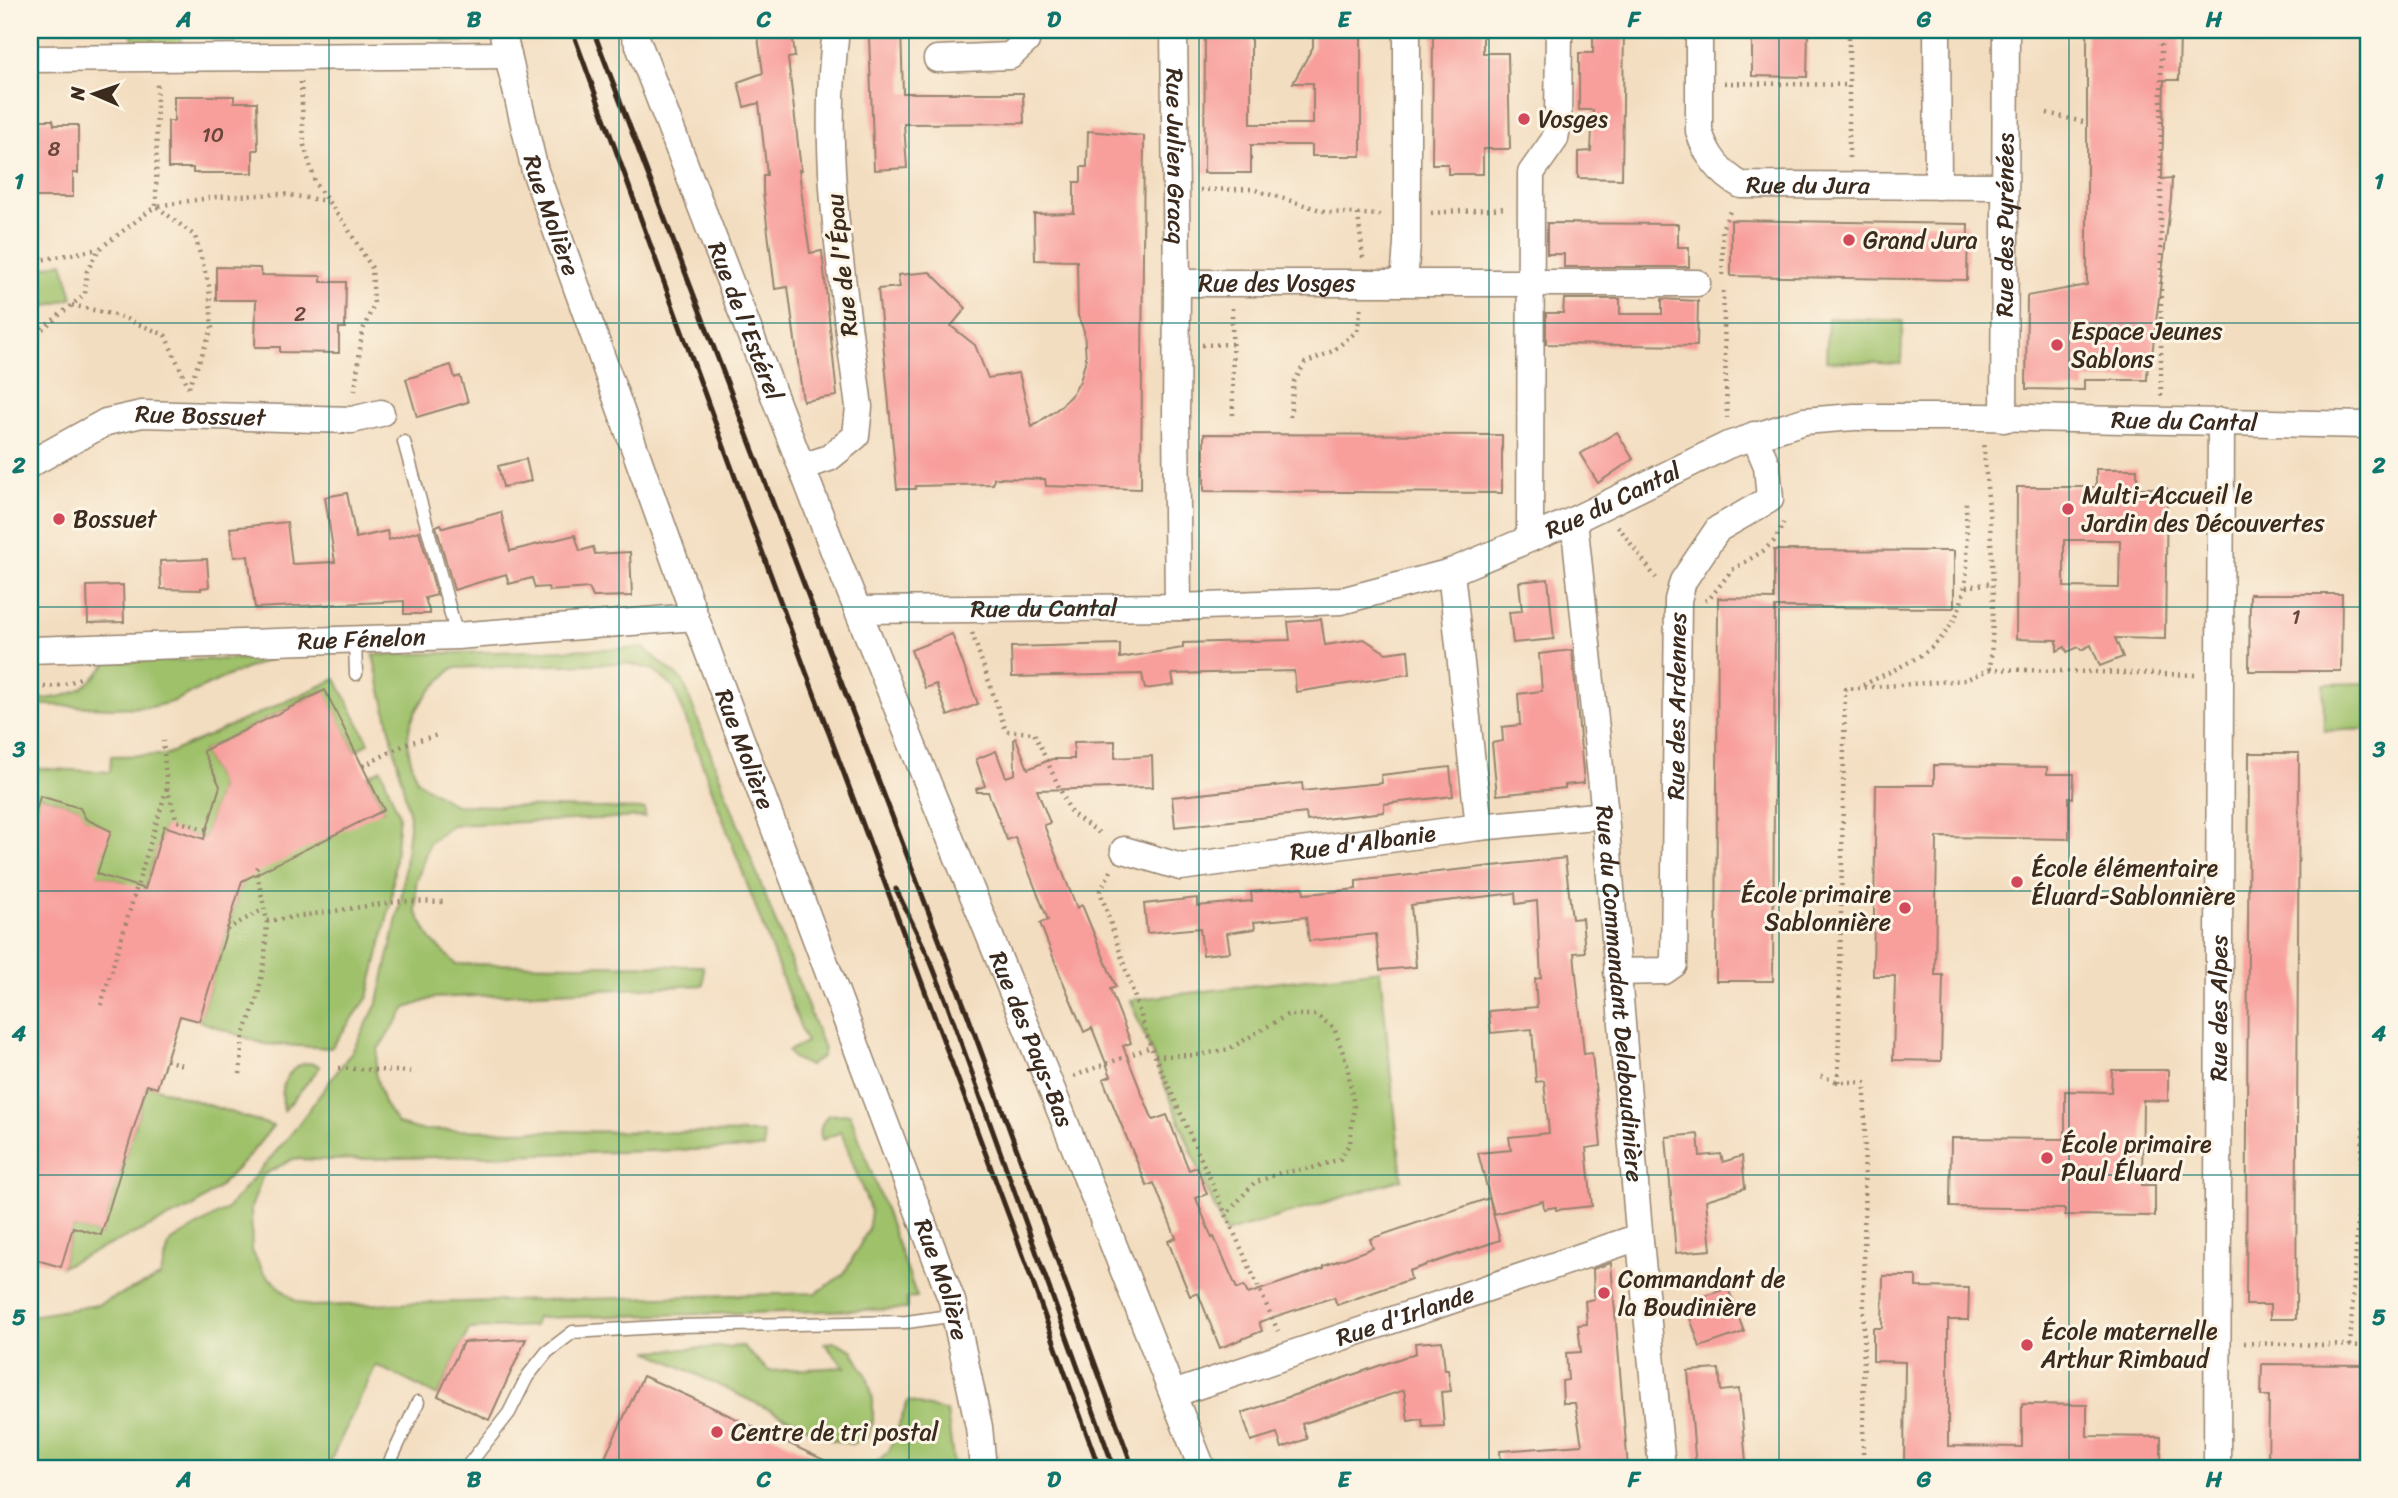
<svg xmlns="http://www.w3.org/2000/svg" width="2398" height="1498" font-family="Sriracha,sans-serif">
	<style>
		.green { fill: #9fc16b; stroke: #6d7644; stroke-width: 2; fill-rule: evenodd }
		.building { fill: #f89e9b; fill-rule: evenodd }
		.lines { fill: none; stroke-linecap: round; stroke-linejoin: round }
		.lane-casing { stroke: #97846f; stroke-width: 15 }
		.street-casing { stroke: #97846f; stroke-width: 29 }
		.path { stroke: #97846f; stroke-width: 4.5; stroke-dasharray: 2 5; stroke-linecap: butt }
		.lane { stroke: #fff; stroke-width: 12 }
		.street { stroke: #fff; stroke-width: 26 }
		.rail { stroke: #3b2a1e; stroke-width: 5 }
		.grid { fill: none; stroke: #0f766e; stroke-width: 2; stroke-opacity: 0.55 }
		.poi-dot { fill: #d1495b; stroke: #fcf5e5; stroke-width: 2.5 }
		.labels { text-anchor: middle; stroke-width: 6; stroke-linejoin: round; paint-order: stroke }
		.number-label { font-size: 21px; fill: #6a473d }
		.poi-label { font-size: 24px; fill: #3b2a1e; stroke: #fcf5e5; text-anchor: start }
		.street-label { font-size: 24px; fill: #3b2a1e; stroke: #fcf5e5 }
		.neatline { fill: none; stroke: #0f766e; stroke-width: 2.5 }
		.grid-label { font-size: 23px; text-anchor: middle; font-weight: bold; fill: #0f766e }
	</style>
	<rect width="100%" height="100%" fill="#fcf5e5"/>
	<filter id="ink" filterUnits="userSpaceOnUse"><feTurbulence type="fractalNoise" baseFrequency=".0143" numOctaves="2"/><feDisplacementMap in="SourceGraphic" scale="14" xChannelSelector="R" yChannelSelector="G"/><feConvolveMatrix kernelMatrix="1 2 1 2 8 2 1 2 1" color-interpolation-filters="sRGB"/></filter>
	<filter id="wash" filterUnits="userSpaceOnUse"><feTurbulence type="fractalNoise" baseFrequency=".00686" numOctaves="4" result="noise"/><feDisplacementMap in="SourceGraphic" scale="28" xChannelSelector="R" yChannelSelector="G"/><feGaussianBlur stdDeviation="1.57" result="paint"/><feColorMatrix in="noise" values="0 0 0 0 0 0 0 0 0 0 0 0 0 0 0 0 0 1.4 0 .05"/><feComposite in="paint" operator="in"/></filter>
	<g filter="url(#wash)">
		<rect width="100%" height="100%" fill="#f3ddc0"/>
		<g class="green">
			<polygon points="131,30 181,30 181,44 134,45"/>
			<polygon points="441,30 474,30 464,42 443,41"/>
			<polygon points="63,262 73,298 30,311 30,271"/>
			<polygon points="1828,318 1903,321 1901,364 1826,361"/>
			<path d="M644,648L683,681L824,1049L822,1057L809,1066L793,1058L788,1051L806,1042L674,688L654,670L626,663L453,668C432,688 407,711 408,743C408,755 414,770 417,781L455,805L645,809V817L452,825L429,843L416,884V911L431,940L456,964L703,966L704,985L434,998L406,1008L378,1049L375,1073L384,1103L398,1124L421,1130L763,1133L764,1148L330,1160L293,1159L263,1175L251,1208L252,1251L264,1273L294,1300L310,1306L816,1293L844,1274L868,1230L871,1212L841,1132L822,1140C818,1130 822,1123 828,1115L850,1114L917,1297L907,1298V1309L537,1318L534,1326L469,1329L438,1396L376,1365L327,1468H30V1316L97,1305L160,1277L170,1242L227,1209L291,1134L353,1050L378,1002L401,901L410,817L373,655Z"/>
			<path d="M273,658L223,678L172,702L151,707L111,708L30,704V699C67,700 85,692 108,662Z"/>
			<path d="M336,679L369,743L355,751L324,690L203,751L220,786L204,839L164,827L116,981L126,883L30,854V768L110,772L111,756L165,755ZM41,796L79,808L104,851L31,829Z"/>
			<polygon points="2368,683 2368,729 2324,731 2323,684"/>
			<polygon points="381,769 399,815 391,902 368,997 331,1048 264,1044 199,1021 252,849 384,810 368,776"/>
			<polygon points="1380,970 1402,1179 1225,1233 1130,1000"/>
			<path d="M305,1063L316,1064L320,1067L284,1111C280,1091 283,1071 305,1063Z"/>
			<polygon points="147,1085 273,1126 248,1157 217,1189 193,1207 61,1267 73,1227 101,1235"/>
			<polygon points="835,1342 852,1350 867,1376 873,1400 873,1422 867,1437 852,1444 832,1440 648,1351 742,1346 769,1371 845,1367 824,1343"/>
			<polygon points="908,1401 947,1412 954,1468 870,1468 889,1451"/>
		</g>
		<g id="blocks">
			<g class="building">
				<polygon points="757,30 792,30 795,57 788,58 801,170 799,170 805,221 810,253 822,251 837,396 803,401 788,287 775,289 763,192 763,175 767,175 759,103 744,107 738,82 763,73"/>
				<polygon points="872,30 901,30 903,93 1023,93 1024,123 904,124 907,168 874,170 869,37 872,37"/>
				<polygon points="1205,30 1251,30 1251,124 1313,124 1313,83 1293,83 1313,47 1313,30 1361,30 1361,156 1312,156 1312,145 1251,145 1251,173 1204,173"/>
				<polygon points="1433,30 1483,30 1483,53 1508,53 1510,149 1483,149 1483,174 1448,174 1448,164 1432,164"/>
				<polygon points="1593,30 1624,30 1622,179 1578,178 1578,152 1591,151 1593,110 1579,110 1579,53 1593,53"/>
				<polygon points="1752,30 1808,30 1807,77 1752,76"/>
				<polygon points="2087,30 2180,30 2179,80 2164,80 2162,179 2172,178 2171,199 2152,355 2148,355 2147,380 2084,380 2084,390 2026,389 2027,296 2087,285"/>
				<polygon points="174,96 234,96 234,102 257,102 258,150 253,150 253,173 193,173 193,168 168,168 168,121 174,121"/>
				<polygon points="30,120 53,120 54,125 78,125 78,173 73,173 73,197 30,197"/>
				<polygon points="1088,131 1144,136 1141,489 1046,486 1045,479 994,478 993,484 916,486 915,489 897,489 878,289 900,287 898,275 930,272 966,308 951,326 975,345 988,378 1019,373 1032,427 1060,407 1073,393 1080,381 1086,359 1084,331 1078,316 1077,261 1035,260 1034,214 1074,213 1074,182 1081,182 1081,167 1087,167"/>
				<polygon points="1731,220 1968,224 1967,280 1731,276"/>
				<polygon points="1547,223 1678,224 1678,247 1689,247 1689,267 1564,267 1564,254 1547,254"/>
				<polygon points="216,267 260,268 261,275 321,276 321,282 346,282 345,328 339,328 339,353 280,352 280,347 255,347 256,300 216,300"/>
				<polygon points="1564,299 1620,299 1620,314 1662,314 1662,299 1698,301 1697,346 1546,344 1546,313 1563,313"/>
				<polygon points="451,365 455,378 460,376 468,402 417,417 406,379"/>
				<polygon points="1617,432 1633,459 1598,483 1580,454"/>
				<polygon points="1204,434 1502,435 1502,493 1204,491"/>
				<polygon points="526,459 531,481 503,487 498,466"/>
				<path d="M2096,469H2137V488H2167L2165,639L2115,638L2123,657L2100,666L2091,645L2081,650L2079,647L2067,652L2065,647L2057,651V640L2016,639L2017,487H2096ZM2064,540H2120L2119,588L2064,587Z"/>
				<polygon points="347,493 356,538 387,531 389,540 419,531 437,595 425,598 430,614 404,614 404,601 255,608 248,556 234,557 230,528 287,522 292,564 335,562 325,497"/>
				<polygon points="501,512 510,551 575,535 580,551 593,547 595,554 630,552 632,596 593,597 589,588 549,591 548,587 535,588 532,578 509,584 506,574 454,590 436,526 441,524 443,528"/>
				<polygon points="1774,550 1954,551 1954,608 1775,607 1773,981 1716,981 1718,598 1774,599"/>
				<polygon points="207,559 209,587 201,588 201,590 161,589 160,561"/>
				<polygon points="1548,579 1554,639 1513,643 1509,612 1522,611 1519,582"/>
				<polygon points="123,585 124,622 88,623 87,586"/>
				<polygon points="2250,594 2342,594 2341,671 2249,671"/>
				<polygon points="1321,619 1325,645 1364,639 1386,653 1408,650 1410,674 1296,692 1294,671 1172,674 1174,685 1145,689 1142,674 1012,677 1011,647 1120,644 1120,658 1183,648 1183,643 1290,640 1288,622"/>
				<polygon points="952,634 978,704 948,716 936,684 925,688 911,650"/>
				<polygon points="1572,650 1584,783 1565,785 1565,788 1497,795 1492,743 1503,741 1502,727 1520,725 1518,694 1542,691 1539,654"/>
				<polygon points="325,690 384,810 242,881 199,1021 180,1016 157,1088 147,1085 101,1235 73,1227 61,1267 30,1258 30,835 40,796 80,808 86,819 111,831 97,874 145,889 164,826 204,839 220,786 203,751"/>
				<polygon points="1016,738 1028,769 1052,759 1074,759 1074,742 1115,741 1115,758 1152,756 1153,787 1037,790 1050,823 1044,825 1055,853 1077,908 1082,905 1116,987 1110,989 1131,1043 1123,1046 1142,1094 1153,1120 1167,1115 1189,1170 1197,1167 1207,1194 1196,1198 1212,1238 1214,1237 1221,1252 1237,1289 1244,1286 1248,1294 1324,1268 1324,1266 1373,1248 1370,1239 1489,1198 1500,1240 1409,1271 1411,1279 1377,1291 1337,1305 1334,1297 1259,1322 1262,1331 1220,1348 1198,1293 1190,1296 1179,1269 1168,1241 1176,1238 1154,1183 1147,1186 1118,1117 1103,1079 1111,1076 1092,1028 1084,1032 1061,977 1040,923 1048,920 1015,837 1007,840 988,792 977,792 976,789 985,786 976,759 996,751 1006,777 1015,774 1014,739"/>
				<polygon points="2249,753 2299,753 2296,1319 2270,1319 2270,1305 2246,1305"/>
				<polygon points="1934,765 2047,767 2047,774 2074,774 2073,798 2069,797 2069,839 1937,837 1935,975 1943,975 1941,1061 1893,1060 1895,976 1873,976 1876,785 1934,785"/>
				<polygon points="1450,767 1453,796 1384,804 1384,812 1307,821 1306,813 1175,827 1172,797 1302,783 1303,791 1330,788 1382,783 1381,775"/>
				<polygon points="1565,858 1572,919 1582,918 1585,952 1574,953 1584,1054 1592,1053 1601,1146 1586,1148 1592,1206 1556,1210 1556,1207 1544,1209 1543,1201 1494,1214 1478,1153 1511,1150 1509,1137 1549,1133 1544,1081 1536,1082 1532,1029 1491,1033 1489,1011 1537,1007 1535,979 1541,978 1537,901 1516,904 1515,893 1411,905 1416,967 1380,970 1376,934 1309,941 1306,917 1254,922 1255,929 1227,933 1230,952 1203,955 1200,928 1147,933 1144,904 1197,898 1197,906 1252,901 1251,892 1303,887 1304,894 1330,892 1356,889 1356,881"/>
				<polygon points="2112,1070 2168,1070 2168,1101 2143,1100 2142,1185 2155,1185 2155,1216 2065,1215 2065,1209 1950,1207 1951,1138 2065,1139 2065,1091 2111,1092"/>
				<polygon points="1698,1134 1700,1156 1721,1154 1723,1162 1742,1156 1745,1188 1706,1200 1711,1250 1676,1253 1666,1137"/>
				<polygon points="1611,1263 1628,1468 1501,1468 1500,1451 1582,1445 1575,1403 1563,1403 1562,1381 1568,1380 1566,1353 1581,1352 1578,1325 1587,1324 1585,1301 1594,1299 1593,1269"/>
				<polygon points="1883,1276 1916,1276 1916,1287 1969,1288 1968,1320 1948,1320 1948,1446 2022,1447 2022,1404 2087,1405 2087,1436 2161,1437 2161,1468 1904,1468 1905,1362 1873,1361 1873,1328 1882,1328"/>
				<polygon points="1728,1288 1744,1332 1700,1347 1685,1303"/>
				<polygon points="526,1339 489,1420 438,1396 463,1342"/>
				<polygon points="1442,1341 1445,1370 1448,1370 1451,1391 1441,1392 1444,1426 1423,1427 1422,1419 1408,1421 1404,1390 1302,1424 1307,1439 1282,1448 1277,1433 1251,1441 1242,1413 1416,1353 1415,1343"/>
				<polygon points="2262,1364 2368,1365 2367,1468 2268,1468 2269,1396 2261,1396"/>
				<polygon points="1719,1369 1721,1391 1739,1389 1746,1461 1724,1468 1696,1468 1688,1371"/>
				<polygon points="643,1376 688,1396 841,1468 600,1468"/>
			</g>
		</g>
	</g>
	<g filter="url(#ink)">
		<use href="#blocks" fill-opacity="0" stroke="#97846f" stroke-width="2"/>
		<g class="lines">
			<defs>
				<g id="lane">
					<polyline points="404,442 457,636"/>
					<polyline points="355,640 356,674"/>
					<polyline points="387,1468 418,1402"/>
					<polyline points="466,1468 509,1413 527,1377 547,1352 573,1332 677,1326 907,1322 956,1315"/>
				</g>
				<g id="street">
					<path id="s1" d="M502,30L535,171L695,617L952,1301L979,1427L983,1468"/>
					<path id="s2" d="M633,30L837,559L1050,1085L1202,1468"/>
					<path id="s3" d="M1174,30L1177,283"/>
					<path id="s4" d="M1699,30V131C1706,155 1720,173 1741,185L2005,186"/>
					<polyline points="1937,30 1938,186"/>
					<polyline points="30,59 508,55"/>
					<polyline points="937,59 1010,56 1026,41 1026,30"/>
					<polyline points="1404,283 1407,243 1407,30"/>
					<path id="s5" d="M2004,419L2006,30"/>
					<path id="s6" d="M30,464L106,422L142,414L352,420L381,413"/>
					<path d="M802,467L829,458L856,436L859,407C843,282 820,156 836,30"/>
					<path id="s7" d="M1574,520L1605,815L1638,1220L1662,1468"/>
					<polyline points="1530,538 1531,173 1555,139 1558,120 1559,30"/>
					<polyline points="1451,572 1479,827"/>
					<path id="s8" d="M1178,607L1176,417L1177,283H1697"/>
					<path id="s9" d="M858,610L1178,607L1341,601L1451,572L1574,520L1728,445L1804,421L1854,417H1980L2368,425"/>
					<path id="s10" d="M30,650L457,636L695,617"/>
					<path id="s11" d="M1124,850L1181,867L1479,827L1605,815"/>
					<path id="s12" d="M1617,972L1664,971L1674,964L1678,600L1683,581L1718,529L1770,499L1767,466L1754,435"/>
					<path id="s13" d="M1173,1394L1639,1237"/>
					<path id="s14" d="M2217,1468L2221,421"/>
				</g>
			</defs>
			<use href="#lane" class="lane-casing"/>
			<use href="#street" class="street-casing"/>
			<g class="path">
				<polyline points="2161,30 2161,396"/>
				<polyline points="301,82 304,145 316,185 345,224 372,268 374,304 362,332 355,391"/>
				<polyline points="1724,83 1849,85"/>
				<polyline points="2047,113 2087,123"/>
				<polyline points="1849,158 1849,30"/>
				<polyline points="1200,190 1252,189 1327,212 1380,215"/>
				<polyline points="1431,213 1506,208"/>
				<polyline points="1358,214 1363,258"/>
				<polyline points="30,262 99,249"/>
				<polyline points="1723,275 1722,229 1731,209"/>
				<polyline points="1723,291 1727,418"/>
				<polyline points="72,305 119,316 165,335 189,388"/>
				<polyline points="1232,308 1233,417"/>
				<polyline points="1202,345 1232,344"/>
				<polyline points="30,346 40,331 85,294 87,271 99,249 156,206 157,84"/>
				<polyline points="189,387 212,329 209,286 195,236 156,206 216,197 282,194 327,201"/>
				<polyline points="1290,417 1294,382 1305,363 1333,351 1357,331 1361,308"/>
				<polyline points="1618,526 1656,578"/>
				<polyline points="1966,587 1992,583"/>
				<polyline points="1705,601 1710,598 1732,570 1763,551 1774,541 1784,523"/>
				<polyline points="972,633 1006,731 1034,733 1071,813 1102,835"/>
				<polyline points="1990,669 2196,675"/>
				<path d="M1863,685C1881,676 1920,659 1933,646C1977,607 1966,552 1966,499"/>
				<path d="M30,687C48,688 67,686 83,676"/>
				<polyline points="363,766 408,743 438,735"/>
				<polyline points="167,788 177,821 207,830"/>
				<polyline points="1111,871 1100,891 1151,1047 1278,1331"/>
				<polyline points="267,921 401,901 446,902"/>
				<polyline points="227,929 264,909"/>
				<polyline points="101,1005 167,788 163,741"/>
				<polyline points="1155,1056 1199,1055 1229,1049 1287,1015 1316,1015 1334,1028 1347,1064 1354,1107 1350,1143 1340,1159 1312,1168 1280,1173 1254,1183 1226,1215"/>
				<polyline points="166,1060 182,1065"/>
				<polyline points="339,1068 414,1072"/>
				<polyline points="240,1074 243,1037 258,996 265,958 267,921 256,869 260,865"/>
				<polyline points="1074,1076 1151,1047"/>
				<polyline points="1821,1076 1838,1082"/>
				<polyline points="2244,1343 2368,1346"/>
				<polyline points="2350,1346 2368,1054"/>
				<path d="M1863,1468L1865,1082H1838L1845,689L1965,680L1990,669C1997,594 1990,516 1983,441"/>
			</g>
			<use href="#lane" class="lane"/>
			<use href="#street" class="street"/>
			<g class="rail">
				<polyline points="572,30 805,669 1014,1230 1099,1468"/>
				<polyline points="593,30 967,1013 1133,1468"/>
				<polyline points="896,889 930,960 946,1001 1114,1468"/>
			</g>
		</g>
	</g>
	<path class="grid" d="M329,30V1468M619,30V1468M909,30V1468M1199,30V1468M1489,30V1468M1779,30V1468M2069,30V1468M30,323H2368M30,607H2368M30,891H2368M30,1175H2368"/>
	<g class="poi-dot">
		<circle cx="1524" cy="119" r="7"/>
		<circle cx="1849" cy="240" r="7"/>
		<circle cx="2057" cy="345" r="7"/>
		<circle cx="2068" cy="509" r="7"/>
		<circle cx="59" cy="519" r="7"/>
		<circle cx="2017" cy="882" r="7"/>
		<circle cx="1905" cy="908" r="7"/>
		<circle cx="2047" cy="1158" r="7"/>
		<circle cx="1604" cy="1293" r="7"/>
		<circle cx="2027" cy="1345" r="7"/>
		<circle cx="717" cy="1432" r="7"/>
	</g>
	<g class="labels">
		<g class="number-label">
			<text x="213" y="142">10</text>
			<text x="54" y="156">8</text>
			<text x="300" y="321">2</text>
			<text x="2296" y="624">1</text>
		</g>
		<g class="poi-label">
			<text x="1538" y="127">Vosges</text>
			<text x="1863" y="248">Grand Jura</text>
			<text x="2071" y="339">Espace Jeunes<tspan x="2071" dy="28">Sablons</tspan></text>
			<text x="2082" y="503">Multi-Accueil le<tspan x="2082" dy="28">Jardin des Découvertes</tspan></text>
			<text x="73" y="527">Bossuet</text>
			<text x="2031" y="876">École élémentaire<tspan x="2031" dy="28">Éluard-Sablonnière</tspan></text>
			<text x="1891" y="902" text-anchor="end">École primaire<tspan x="1891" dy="28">Sablonnière</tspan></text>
			<text x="2061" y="1152">École primaire<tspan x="2061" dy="28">Paul Éluard</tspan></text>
			<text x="1618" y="1287">Commandant de<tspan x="1618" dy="28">la Boudinière</tspan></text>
			<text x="2041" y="1339">École maternelle<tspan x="2041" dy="28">Arthur Rimbaud</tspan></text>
			<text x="731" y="1440">Centre de tri postal</text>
		</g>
		<g class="street-label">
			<text dy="8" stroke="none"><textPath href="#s3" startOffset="126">Rue Julien Gracq</textPath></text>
			<text dy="8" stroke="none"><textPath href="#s4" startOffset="238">Rue du Jura</textPath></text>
			<text dy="8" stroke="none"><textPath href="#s1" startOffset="192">Rue Molière</textPath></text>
			<text dy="8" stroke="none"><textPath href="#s5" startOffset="194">Rue des Pyrénées</textPath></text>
			<text transform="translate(842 265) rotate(-96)" y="8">Rue de l'Épau</text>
			<text dy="8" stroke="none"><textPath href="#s8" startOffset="424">Rue des Vosges</textPath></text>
			<text dy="8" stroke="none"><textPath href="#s2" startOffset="312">Rue de l'Estérel</textPath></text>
			<text dy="8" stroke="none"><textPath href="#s6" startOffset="182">Rue Bossuet</textPath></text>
			<text dy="8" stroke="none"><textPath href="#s9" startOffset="1362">Rue du Cantal</textPath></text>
			<text dy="8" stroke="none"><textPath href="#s9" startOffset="774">Rue du Cantal</textPath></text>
			<text dy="8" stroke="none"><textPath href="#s9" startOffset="186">Rue du Cantal</textPath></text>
			<text dy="8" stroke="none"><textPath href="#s10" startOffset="332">Rue Fénelon</textPath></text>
			<text dy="8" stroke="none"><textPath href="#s12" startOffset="317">Rue des Ardennes</textPath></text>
			<text dy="8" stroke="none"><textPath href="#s1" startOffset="760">Rue Molière</textPath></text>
			<text dy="8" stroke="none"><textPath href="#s11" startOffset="243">Rue d'Albanie</textPath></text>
			<text dy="8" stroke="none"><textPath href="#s7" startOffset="476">Rue du Commandant Delaboudinière</textPath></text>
			<text dy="8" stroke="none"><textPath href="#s14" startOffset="460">Rue des Alpes</textPath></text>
			<text dy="8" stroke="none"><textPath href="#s2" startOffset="1085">Rue des Pays-Bas</textPath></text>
			<text dy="8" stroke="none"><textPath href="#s1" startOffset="1326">Rue Molière</textPath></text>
			<text dy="8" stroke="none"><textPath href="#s13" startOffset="245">Rue d'Irlande</textPath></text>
		</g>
	</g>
	<rect width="2398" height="1498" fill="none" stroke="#fcf5e5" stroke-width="77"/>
	<g transform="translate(94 94) rotate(272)" stroke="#fcf5e5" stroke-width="5" paint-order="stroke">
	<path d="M0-5L12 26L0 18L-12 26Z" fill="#3b2a1e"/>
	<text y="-10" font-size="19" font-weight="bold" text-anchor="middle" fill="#3b2a1e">N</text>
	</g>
	<rect x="38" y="38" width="2322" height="1422" class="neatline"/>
	<g class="grid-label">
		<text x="184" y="27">A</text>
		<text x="474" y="27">B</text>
		<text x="764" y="27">C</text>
		<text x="1054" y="27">D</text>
		<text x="1344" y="27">E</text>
		<text x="1634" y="27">F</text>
		<text x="1924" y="27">G</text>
		<text x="2214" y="27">H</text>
		<text x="19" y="189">1</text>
		<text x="2379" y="189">1</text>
		<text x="19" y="473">2</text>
		<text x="2379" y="473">2</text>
		<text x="19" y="757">3</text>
		<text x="2379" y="757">3</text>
		<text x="19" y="1041">4</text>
		<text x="2379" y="1041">4</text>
		<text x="19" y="1325">5</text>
		<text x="2379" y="1325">5</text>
		<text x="184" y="1487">A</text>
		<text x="474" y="1487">B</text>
		<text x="764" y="1487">C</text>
		<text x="1054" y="1487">D</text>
		<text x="1344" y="1487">E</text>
		<text x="1634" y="1487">F</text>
		<text x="1924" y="1487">G</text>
		<text x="2214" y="1487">H</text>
	</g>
</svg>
